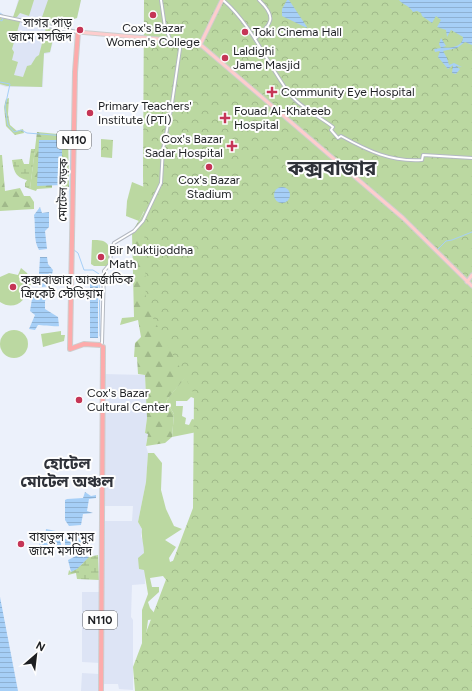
<svg xmlns="http://www.w3.org/2000/svg" width="472" height="691" font-family="Figtree,'Noto Sans Bengali',sans-serif">
	<style>
		.built { fill: #dde4f5 }
		.green { fill: #bbd8a1; fill-rule: evenodd }
		.forest { fill: url(#forest-firs) }
		.wetland { fill: url(#wetland-marsh) }
		.park { fill: url(#park-crowns) }
		.water { fill: url(#water-rules) }
		.lines { fill: none; stroke-linecap: round; stroke-linejoin: round }
		.stream { stroke: #a6cff7; stroke-width: 1 }
		.minor-casing { stroke: #b3b8c1; stroke-width: 4 }
		.major-casing { stroke: #cdcece; stroke-width: 5 }
		.highway-casing { stroke: #cdcece; stroke-width: 6 }
		.minor { stroke: #fff; stroke-width: 2 }
		.major { stroke: #fecdcd; stroke-width: 3 }
		.highway { stroke: #fdabab; stroke-width: 4 }
		.poi-dot { fill: #c53556; stroke: #fefefe; stroke-width: 1.5 }
		.labels { text-anchor: middle; stroke-width: 4; stroke-linejoin: round; paint-order: stroke }
		.shield { fill: #fefefe; stroke: #606264; stroke-width: 1 }
		.shield-label { font-size: 11px; font-weight: bold; fill: #1d1f22 }
		.poi-label { font-size: 12px; fill: #1d1f22; stroke: #fefefe; text-anchor: start }
		.street-label { font-size: 12px; fill: #1d1f22; stroke: #fefefe }
		.district-label { font-size: 16px; font-weight: bold; fill: #2f3239; stroke: #fefefe }
		.town-label { font-size: 20px; font-weight: bold; fill: #2f3239; stroke: #fefefe }
	</style>
	<defs>
		<pattern id="forest-firs" width="22" height="20" patternUnits="userSpaceOnUse"><rect width="22" height="20" fill="#bbd8a1"/><path d="M5 1l3.5 6h-7zM16 11l3.5 6h-7z" fill="#a0b98a"/></pattern>
		<pattern id="wetland-marsh" width="20" height="14" patternUnits="userSpaceOnUse"><rect width="20" height="14" fill="#bbd8a1"/><path d="M1 5h8M5 5V1M11 12h8M15 12V8" fill="none" stroke="#a0b98a"/></pattern>
		<pattern id="park-crowns" width="20" height="18" patternUnits="userSpaceOnUse"><rect width="20" height="18" fill="#bbd8a1"/><path d="M2 6a3 3 0 1 1 6 0M12 15a3 3 0 1 1 6 0" fill="none" stroke="#a0b98a"/></pattern>
		<pattern id="water-rules" width="6" height="5" patternUnits="userSpaceOnUse"><rect width="6" height="5" fill="#a6cff7"/><path d="M0 2.5h6" fill="none" stroke="#8eb1d3"/></pattern>
	</defs>
	<rect width="100%" height="100%" fill="#ecf1fb"/>
	<g class="built">
		<polygon points="18,0 81,0 77,18 67,21 66,29 59,28 58,31 56,31 50,53 44,54 43,87 6,87 0,85 0,17 13,19"/>
		<polygon points="103,374 145,375 147,418 145,433 148,433 146,446 148,453 146,482 138,522 142,529 141,536 144,544 145,584 132,585 131,617 133,620 133,690 119,689 118,684 101,684 100,691 81,691 82,673 99,674 100,663 82,662 82,592 101,592 101,521 132,521 133,506 102,506"/>
	</g>
	<g class="green">
		<polygon points="19,0 34,0 29,16 20,13 17,17 13,17"/>
		<polygon points="48,0 81,0 77,18 67,21 66,29 51,26 52,24 41,20"/>
		<polygon points="0,18 19,21 20,22 12,49 14,52 12,60 18,62 14,75 23,77 27,66 31,65 36,57 39,55 46,28 55,30 50,52 44,53 42,87 7,86 0,84"/>
		<polygon points="132,182 154,191 139,221 126,216 127,201"/>
		<path d="M92,240C96,240 102,240 105,242C112,246 111,261 107,266H94L91,264Z"/>
		<path d="M21,268L27,273L33,284L27,286C28,302 13,311 0,302V277L9,273L18,275Z"/>
		<path d="M193,326L202,333L206,331L211,341L209,344L215,350L223,345L228,356H225L222,352L220,354L221,368L229,364L230,372L218,386L210,417H203L198,422L197,432L172,437L174,414L166,401L193,367L202,369L205,366L208,357L193,343L189,344L183,334ZM191,397L201,401L197,415L198,417L196,420L192,419L189,425L185,424L186,418L182,416L183,406H176V401H187Z"/>
		<circle cx="14" cy="344" r="14"/>
		<polygon points="61,331 61,335 65,335 64,341 43,347 41,334"/>
		<path d="M148,453H154L162,463L161,490L166,509L174,526L182,529L165,540L176,547L169,558L170,562L193,553L167,581L163,576L150,578L152,587H159V592L148,602L150,608L157,616L156,619L148,620L142,666V610L148,594L144,570L139,569L138,558L144,553C144,544 141,538 142,529L138,522L146,482Z"/>
	</g>
	<g class="forest">
		<polygon points="37,132 68,135 69,187 63,187 62,185 62,140 37,185 52,185 52,188 37,189 36,191 30,189"/>
		<polygon points="0,155 2,155 5,191 20,188 24,196 30,196 34,202 34,209 0,211"/>
		<polygon points="146,209 198,362 166,401 174,414 172,437 165,443 146,446 148,434 145,433 147,418 145,375 138,374 137,357 134,357 135,343 141,337 138,320 120,325 122,318 134,317 132,232"/>
	</g>
	<g class="wetland">
		<polygon points="9,98 8,114 10,125 17,131 23,129 24,133 15,135 6,126 4,107 6,99"/>
		<path d="M31,149H35L30,189L25,187V183L27,180C15,177 14,171 12,160L22,159L24,164H29Z"/>
		<polygon points="98,555 99,580 77,579 76,573 68,575 69,570 71,572 82,564 88,557"/>
	</g>
	<g class="park">
		<polygon points="144,0 472,0 472,691 135,691 133,667 193,508 194,394 146,305 143,176"/>
		<polygon points="101,139 113,140 112,158 101,157"/>
	</g>
	<g class="water">
		<polygon points="287,0 289,0 307,27 307,28 282,16 282,9"/>
		<path d="M399,0H472V45L465,42L457,48L443,51L447,58L449,65L454,63L462,67L455,66L460,69L456,74L452,73L453,65L448,69L438,57L440,51L435,52L434,49L441,48L439,44L441,38L446,46L442,47C450,49 463,47 463,37L451,30L447,37L446,30L437,27L441,20L436,16L432,23L422,16L421,13L417,11L413,12C409,5 403,5 399,0Z"/>
		<polygon points="39,140 62,140 62,185 37,186"/>
		<circle cx="282" cy="195" r="8"/>
		<path d="M40,207L42,213L49,212V227L45,231L47,249L39,250C33,240 36,227 34,215Z"/>
		<polygon points="40,257 47,257 48,264 53,270 49,286 42,287 39,274"/>
		<rect x="90" y="274" width="8" height="64"/>
		<path d="M44,293H47L48,296L45,301V309L58,317L59,326C57,327 42,325 38,325L35,330L29,329L35,315L30,311L32,299L34,295L39,294L41,296L44,297Z"/>
		<polygon points="85,492 91,496 96,495 96,498 89,499 87,511 93,513 83,514 81,525 69,526 65,520 65,500 67,499 83,498"/>
		<polygon points="46,529 61,532 61,549 53,549 53,545 49,547 40,547 39,544 45,540"/>
		<polygon points="82,537 89,537 88,549 65,547 65,539"/>
		<polygon points="78,555 89,557 77,569 71,572 68,560"/>
		<polygon points="0,597 18,691 0,691"/>
	</g>
	<g class="lines">
		<g class="stream">
			<polyline points="0,13 3,15"/>
			<polyline points="0,20 2,21 3,18"/>
			<polyline points="0,82 10,84 5,107 8,125 14,132 21,130 27,133 66,136 69,139 68,144 71,148 70,187"/>
			<polyline points="70,189 71,249"/>
			<polyline points="438,249 446,241 452,240 472,232"/>
			<polyline points="74,250 78,253 84,270 93,270 99,274 100,336"/>
		</g>
		<defs>
			<g id="minor">
				<polyline points="161,0 165,27 170,39"/>
				<path d="M223,0C252,25 266,62 289,93C298,106 320,117 333,127L331,130L338,138L341,136C368,151 391,162 422,160L423,155L472,158"/>
				<polyline points="0,16 77,32"/>
				<path d="M255,39C271,24 278,18 259,0"/>
				<polyline points="102,343 104,271 110,264 111,252 114,243 134,231 143,221 161,183 163,149 171,110 181,42"/>
			</g>
			<g id="major">
				<polyline points="78,32 170,40 202,46 403,218 472,286"/>
				<polyline points="200,45 222,0"/>
				<polyline points="467,282 472,275"/>
			</g>
			<g id="highway">
				<polyline points="78,32 75,72 70,349 84,344 100,345"/>
				<polyline points="101,691 103,347"/>
			</g>
		</defs>
		<use href="#minor" class="minor-casing"/>
		<use href="#major" class="major-casing"/>
		<use href="#highway" class="highway-casing"/>
		<use href="#minor" class="minor"/>
		<use href="#major" class="major"/>
		<use href="#highway" class="highway"/>
	</g>
	<g class="poi-dot">
		<circle cx="153" cy="15" r="4"/>
		<circle cx="80" cy="30" r="4"/>
		<circle cx="245" cy="32" r="4"/>
		<circle cx="225" cy="58" r="4"/>
		<path d="M270 86h4v4h4v4h-4v4h-4v-4h-4v-4h4z"/>
		<circle cx="90" cy="113" r="4"/>
		<path d="M223 112h4v4h4v4h-4v4h-4v-4h-4v-4h4z"/>
		<path d="M230 140h4v4h4v4h-4v4h-4v-4h-4v-4h4z"/>
		<circle cx="209" cy="167" r="4"/>
		<circle cx="101" cy="257" r="4"/>
		<circle cx="13" cy="287" r="4"/>
		<circle cx="79" cy="400" r="4"/>
		<circle cx="21" cy="544" r="4"/>
	</g>
	<g class="labels">
		<g class="shield">
			<rect x="57" y="131" width="34" height="18" rx="3"/>
			<rect x="83" y="611" width="34" height="18" rx="3"/>
		</g>
		<g class="shield-label">
			<text x="74" y="144">N110</text>
			<text x="100" y="624">N110</text>
		</g>
		<g class="poi-label">
			<text x="72" y="27" text-anchor="end">সাগর পাড়<tspan x="72" dy="14">জামে মসজিদ</tspan></text>
			<text x="153" y="32" text-anchor="middle">Cox's Bazar<tspan x="153" dy="14">Women's College</tspan></text>
			<text x="253" y="36">Toki Cinema Hall</text>
			<text x="233" y="55">Laldighi<tspan x="233" dy="14">Jame Masjid</tspan></text>
			<text x="281" y="96">Community Eye Hospital</text>
			<text x="98" y="110">Primary Teachers'<tspan x="98" dy="14">Institute (PTI)</tspan></text>
			<text x="234" y="115">Fouad Al-Khateeb<tspan x="234" dy="14">Hospital</tspan></text>
			<text x="223" y="143" text-anchor="end">Cox's Bazar<tspan x="223" dy="14">Sadar Hospital</tspan></text>
			<text x="209" y="184" text-anchor="middle">Cox's Bazar<tspan x="209" dy="14">Stadium</tspan></text>
			<text x="109" y="254">Bir Muktijoddha<tspan x="109" dy="14">Math</tspan></text>
			<text x="21" y="284">কক্সবাজার আন্তর্জাতিক<tspan x="21" dy="14">ক্রিকেট স্টেডিয়াম</tspan></text>
			<text x="87" y="397">Cox's Bazar<tspan x="87" dy="14">Cultural Center</tspan></text>
			<text x="29" y="541">বায়তুল মা'মুর<tspan x="29" dy="14">জামে মসজিদ</tspan></text>
		</g>
		<g class="street-label">
			<text transform="translate(63 190) rotate(-89)" y="4">মোটেল সড়ক</text>
		</g>
		<g class="district-label">
			<text x="67" y="469">হোটেল<tspan x="67" dy="18">মোটেল অঞ্চল</tspan></text>
		</g>
		<g class="town-label">
			<text x="332" y="175">কক্সবাজার</text>
		</g>
	</g>
	<g transform="translate(36 655) rotate(28)" stroke="#fefefe" stroke-width="3" paint-order="stroke">
	<path d="M0-3L7 15L0 10L-7 15Z" fill="#1d1f22"/>
	<text y="-6" font-size="11" font-weight="bold" text-anchor="middle" fill="#1d1f22">N</text>
	</g>
</svg>
